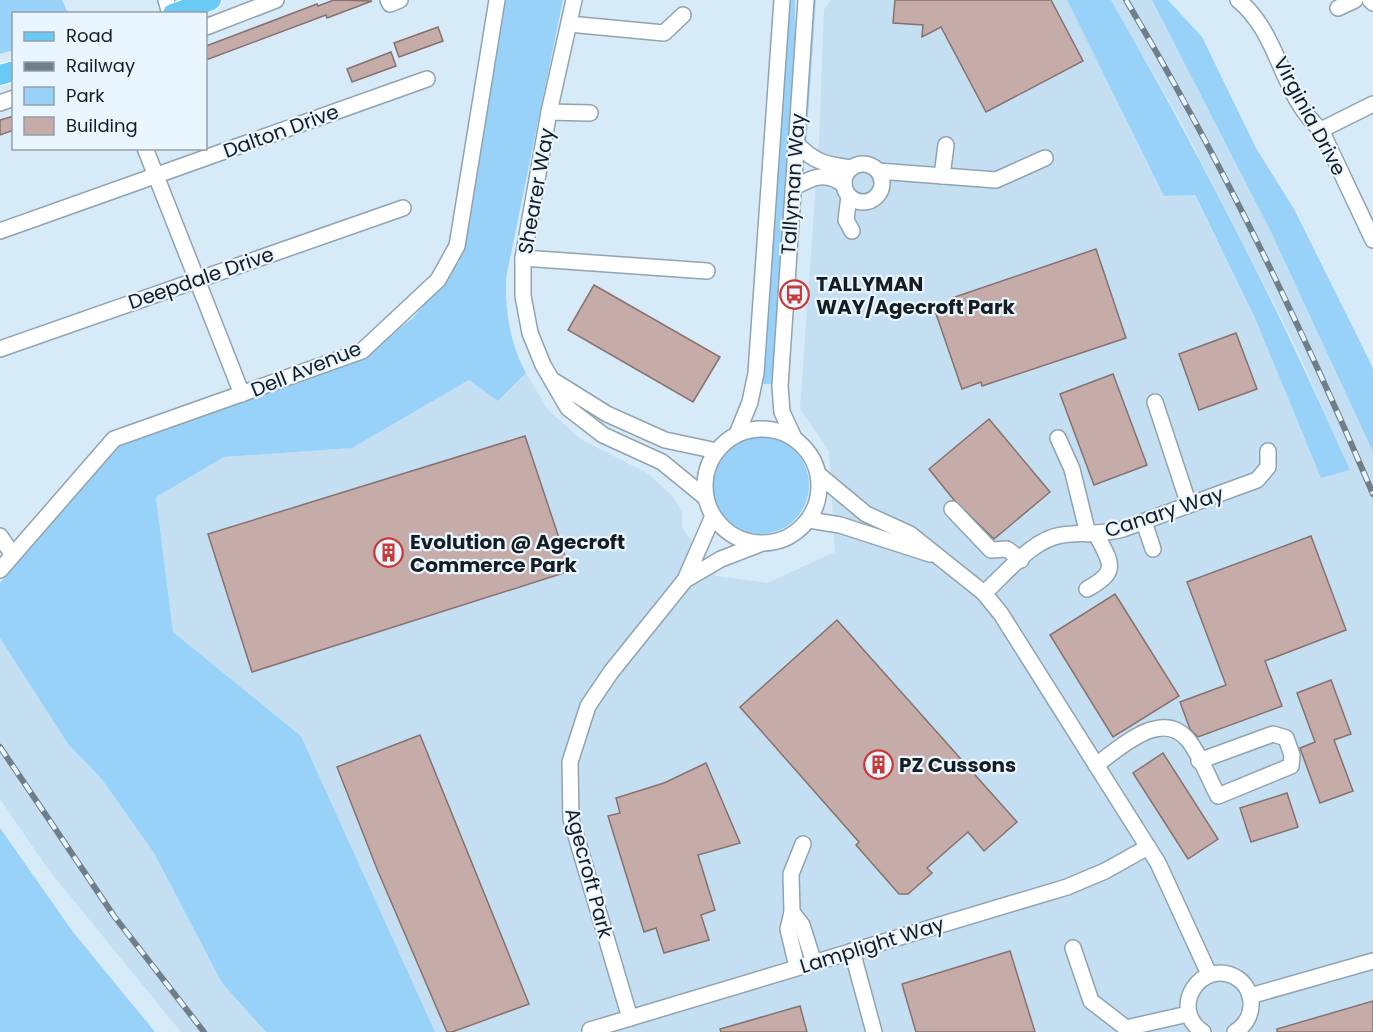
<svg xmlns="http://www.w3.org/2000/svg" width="1373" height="1032" font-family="Poppins,sans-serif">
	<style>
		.built { fill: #c4dff2 }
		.green { fill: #99d2f9 }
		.building { fill: #c5aca9; stroke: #87716e; stroke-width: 1.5 }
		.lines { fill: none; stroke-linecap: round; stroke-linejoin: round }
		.minor-casing { stroke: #90a3b1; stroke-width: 18 }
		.major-casing { stroke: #fff; stroke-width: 22 }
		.minor { stroke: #fff; stroke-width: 15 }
		.major { stroke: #68caf5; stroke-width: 20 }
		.rail-casing { stroke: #707e87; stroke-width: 6 }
		.rail { stroke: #eaf6ff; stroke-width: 4; stroke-dasharray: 11; stroke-linecap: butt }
		.labels { text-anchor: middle; stroke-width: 4.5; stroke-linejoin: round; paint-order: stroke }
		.street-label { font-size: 20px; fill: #161d22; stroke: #eaf6ff }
		.poi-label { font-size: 20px; font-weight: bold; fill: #161d22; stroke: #eaf6ff; text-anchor: start }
	</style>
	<rect width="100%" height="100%" fill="#d6eaf8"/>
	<g class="built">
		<polygon points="831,0 1067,0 1164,196 1194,195 1255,318 1321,477 1350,470 1297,349 1181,122 1111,0 1152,0 1271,232 1373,452 1373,1032 435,1032 301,736 173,632 156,496 224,457 352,448 469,380 499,401 526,373 548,410 582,440 649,474 674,498 682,512 682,527 716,576 767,583 835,552 829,451 800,409 819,141 824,10"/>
		<polygon points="0,638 68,744 101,778 154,853 222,983 266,1032 181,1032 48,869 0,799"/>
	</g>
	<g class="green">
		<polygon points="0,0 62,0 68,13 14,14 13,50 0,54"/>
		<path d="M501,0H563L506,278C505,312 510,343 526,373L498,401L469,380L352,448L224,457L156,497L173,632L301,736L435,1032H266L222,983L154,853L101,778L68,744L0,638V583L115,444L350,364L412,319L459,262Z"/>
		<polygon points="788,0 795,0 795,43 773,384 763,384"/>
		<polygon points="810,0 816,0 806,146 804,138"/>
		<path d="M1067,0H1111C1199,153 1279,309 1350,470L1321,478L1255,318L1195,195L1164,196Z"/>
		<polygon points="1152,0 1168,0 1202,37 1256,148 1294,209 1371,364 1373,370 1373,452 1271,232"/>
		<circle cx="760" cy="485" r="49"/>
		<polygon points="0,828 73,932 155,1032 0,1032"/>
	</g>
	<g class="building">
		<polygon points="334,0 372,1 327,18 326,15 206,60 206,46 317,4 318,6"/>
		<polygon points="895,0 1051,0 1083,61 986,112 941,27 922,37 923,25 893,23"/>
		<polygon points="438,27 443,41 399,57 394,43"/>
		<polygon points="391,52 396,66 352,82 347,69"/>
		<polygon points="14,116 14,130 0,135 0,120"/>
		<polygon points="1096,249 1126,338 982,386 981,382 962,389 934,308 953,301 952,298"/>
		<polygon points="594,285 720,357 693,402 568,330"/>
		<polygon points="1236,333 1257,389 1199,410 1179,354"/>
		<polygon points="1113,374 1147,465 1094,485 1060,394"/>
		<polygon points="989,419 1050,492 994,539 954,500 929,469"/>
		<polygon points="525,436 570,571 252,672 208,534"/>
		<polygon points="1311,536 1346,630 1265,661 1282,706 1198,737 1190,729 1180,702 1226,685 1187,582"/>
		<polygon points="1115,594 1179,696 1113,737 1050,635"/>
		<polygon points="837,620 1017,822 984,851 968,832 927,868 932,873 908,894 899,894 856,845 859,842 740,707"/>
		<polygon points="1331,680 1351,734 1334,740 1353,791 1320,803 1300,748 1315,742 1297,693"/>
		<polygon points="420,735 529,1004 452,1032 447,1032 377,869 337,767"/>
		<polygon points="1163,753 1218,839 1188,859 1133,773"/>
		<polygon points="706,763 740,843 698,855 715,910 701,915 709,940 664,953 656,928 644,932 608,816 620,813 616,798 664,783"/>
		<polygon points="1287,793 1298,827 1251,842 1240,808"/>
		<polygon points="1010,951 1035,1032 916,1032 902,984"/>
		<polygon points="1373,1001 1373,1032 1277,1032 1277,1029"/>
		<polygon points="800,1006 807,1032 721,1032 720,1029"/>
	</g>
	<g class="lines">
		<defs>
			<g id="minor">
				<polyline points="166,0 170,14"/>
				<polyline points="388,0 390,4 400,0"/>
				<polyline points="574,0 549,112 523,258 523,296 530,333 543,365 568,408 603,435 662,462 706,498"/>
				<path d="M1238,0C1280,34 1281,96 1321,130L1373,240"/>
				<polyline points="1370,0 1373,3"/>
				<polyline points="1338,8 1355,0"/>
				<polyline points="569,24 664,33 683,15"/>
				<polyline points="206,27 276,0"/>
				<polyline points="0,103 14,98"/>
				<polyline points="549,112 590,113"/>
				<polyline points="1321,130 1373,104"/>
				<path d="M796,143C815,163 825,164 851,168"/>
				<polyline points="145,148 242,394"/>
				<circle cx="863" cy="183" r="19"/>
				<polyline points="878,171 996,180 1045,158"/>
				<polyline points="942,176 946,145"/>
				<path d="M793,188C811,178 826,170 844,185"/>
				<polyline points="849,196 846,220 852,231"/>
				<polyline points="0,231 427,79"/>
				<polyline points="523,258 707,271"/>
				<polyline points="0,349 403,208"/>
				<polyline points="554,381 607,414 665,440 717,451"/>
				<polyline points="1155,402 1189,505"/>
				<circle cx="762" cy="486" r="57"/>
				<polyline points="737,434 750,402 756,373 782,0"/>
				<polyline points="794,438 782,412 780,386 806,0"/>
				<polyline points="1058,438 1072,469 1088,534"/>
				<polyline points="819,475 866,514 910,534 984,593 1001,614 1158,863 1209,974"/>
				<polyline points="952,509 991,550 1007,549 1021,560"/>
				<polyline points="809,520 840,525 930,554"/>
				<polyline points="1144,522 1153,549"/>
				<polyline points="0,536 12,554"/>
				<polyline points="0,570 114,439 362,351 438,280 457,246 497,0"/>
				<polyline points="685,580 721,559 760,544"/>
				<path d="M1087,589C1120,571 1111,563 1096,534"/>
				<path d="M984,593C1006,574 1032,539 1062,535C1083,532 1103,535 1123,529L1257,480L1268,467V451"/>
				<path d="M1096,765C1121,747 1163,707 1189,741C1201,757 1209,779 1218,796L1291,766L1292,755L1286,738L1273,734L1199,761"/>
				<polyline points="792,912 802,925 814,963"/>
				<polyline points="1073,948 1091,1001 1126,1028 1188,1014"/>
				<polyline points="852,951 874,1032"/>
				<polyline points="797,967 788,929 792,912 791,874 803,844"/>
				<polyline points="1250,996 1373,961"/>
				<polyline points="630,1018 571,819 570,762 588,706 611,672 685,580 713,516"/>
				<polyline points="590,1030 1067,887 1105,871 1148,847"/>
				<path d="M1203,1032C1168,1009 1201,957 1237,978C1245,983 1250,992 1251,1001C1252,1014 1246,1025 1235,1032"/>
			</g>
			<g id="major">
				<polyline points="173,14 211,0"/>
				<polyline points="0,75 14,71"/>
			</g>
		</defs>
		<use href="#minor" class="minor-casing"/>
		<use href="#major" class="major-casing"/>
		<use href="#minor" class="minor"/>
		<use href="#major" class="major"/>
		<defs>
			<g id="rail">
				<path d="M1126,0C1220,158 1301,325 1373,494"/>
				<polyline points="0,747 114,916 204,1032"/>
			</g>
		</defs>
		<use href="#rail" class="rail-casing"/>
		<use href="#rail" class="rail"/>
	</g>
	<defs>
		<symbol id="bus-ring" viewBox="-11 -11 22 22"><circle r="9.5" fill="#eaf6ff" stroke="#c83a37" stroke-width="1.5"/><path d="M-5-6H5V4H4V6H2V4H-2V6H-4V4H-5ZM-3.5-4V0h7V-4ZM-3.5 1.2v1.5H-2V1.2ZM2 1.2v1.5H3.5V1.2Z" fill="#c83a37"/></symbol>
		<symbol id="building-ring" viewBox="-11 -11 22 22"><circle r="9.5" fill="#eaf6ff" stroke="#c83a37" stroke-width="1.5"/><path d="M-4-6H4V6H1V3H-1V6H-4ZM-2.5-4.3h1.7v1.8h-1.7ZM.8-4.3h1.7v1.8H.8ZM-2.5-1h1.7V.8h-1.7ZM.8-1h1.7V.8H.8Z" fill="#c83a37"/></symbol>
	</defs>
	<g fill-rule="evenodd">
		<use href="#bus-ring" x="778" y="278" width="33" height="33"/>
		<use href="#building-ring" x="372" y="536" width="33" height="33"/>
		<use href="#building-ring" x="862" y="748" width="33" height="33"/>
	</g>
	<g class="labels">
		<g class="street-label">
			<text transform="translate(1310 116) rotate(62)" y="7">Virginia Drive</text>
			<text transform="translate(281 131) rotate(-20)" y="7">Dalton Drive</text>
			<text transform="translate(793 184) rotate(-86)" y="7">Tallyman Way</text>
			<text transform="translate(536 191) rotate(-80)" y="7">Shearer Way</text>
			<text transform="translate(201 278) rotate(-19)" y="7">Deepdale Drive</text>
			<text transform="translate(306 369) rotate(-22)" y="7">Dell Avenue</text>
			<text transform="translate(1164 512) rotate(-18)" y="7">Canary Way</text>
			<text transform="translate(589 873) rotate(75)" y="7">Agecroft Park</text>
			<text transform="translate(872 945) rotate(-17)" y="7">Lamplight Way</text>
		</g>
		<g class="poi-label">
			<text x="816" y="291">TALLYMAN<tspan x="816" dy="23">WAY/Agecroft Park</tspan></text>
			<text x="410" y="549">Evolution @ Agecroft<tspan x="410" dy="23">Commerce Park</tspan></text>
			<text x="899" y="772">PZ Cussons</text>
		</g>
	</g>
	<rect x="12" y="12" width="195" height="138" fill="#eaf6ff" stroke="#959fa7" stroke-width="1.5"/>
	<rect x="24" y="32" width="30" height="9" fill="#68caf5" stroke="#959fa7" stroke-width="1.5"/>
	<text x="66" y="42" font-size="18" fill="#161d22">Road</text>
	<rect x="24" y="62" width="30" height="9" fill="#707e87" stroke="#959fa7" stroke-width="1.5"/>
	<text x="66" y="72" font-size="18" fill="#161d22">Railway</text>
	<rect x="24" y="87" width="30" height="18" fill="#99d2f9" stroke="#959fa7" stroke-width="1.5"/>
	<text x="66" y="102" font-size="18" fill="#161d22">Park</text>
	<rect x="24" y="117" width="30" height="18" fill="#c5aca9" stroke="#959fa7" stroke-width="1.5"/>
	<text x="66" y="132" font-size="18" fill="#161d22">Building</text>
</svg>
